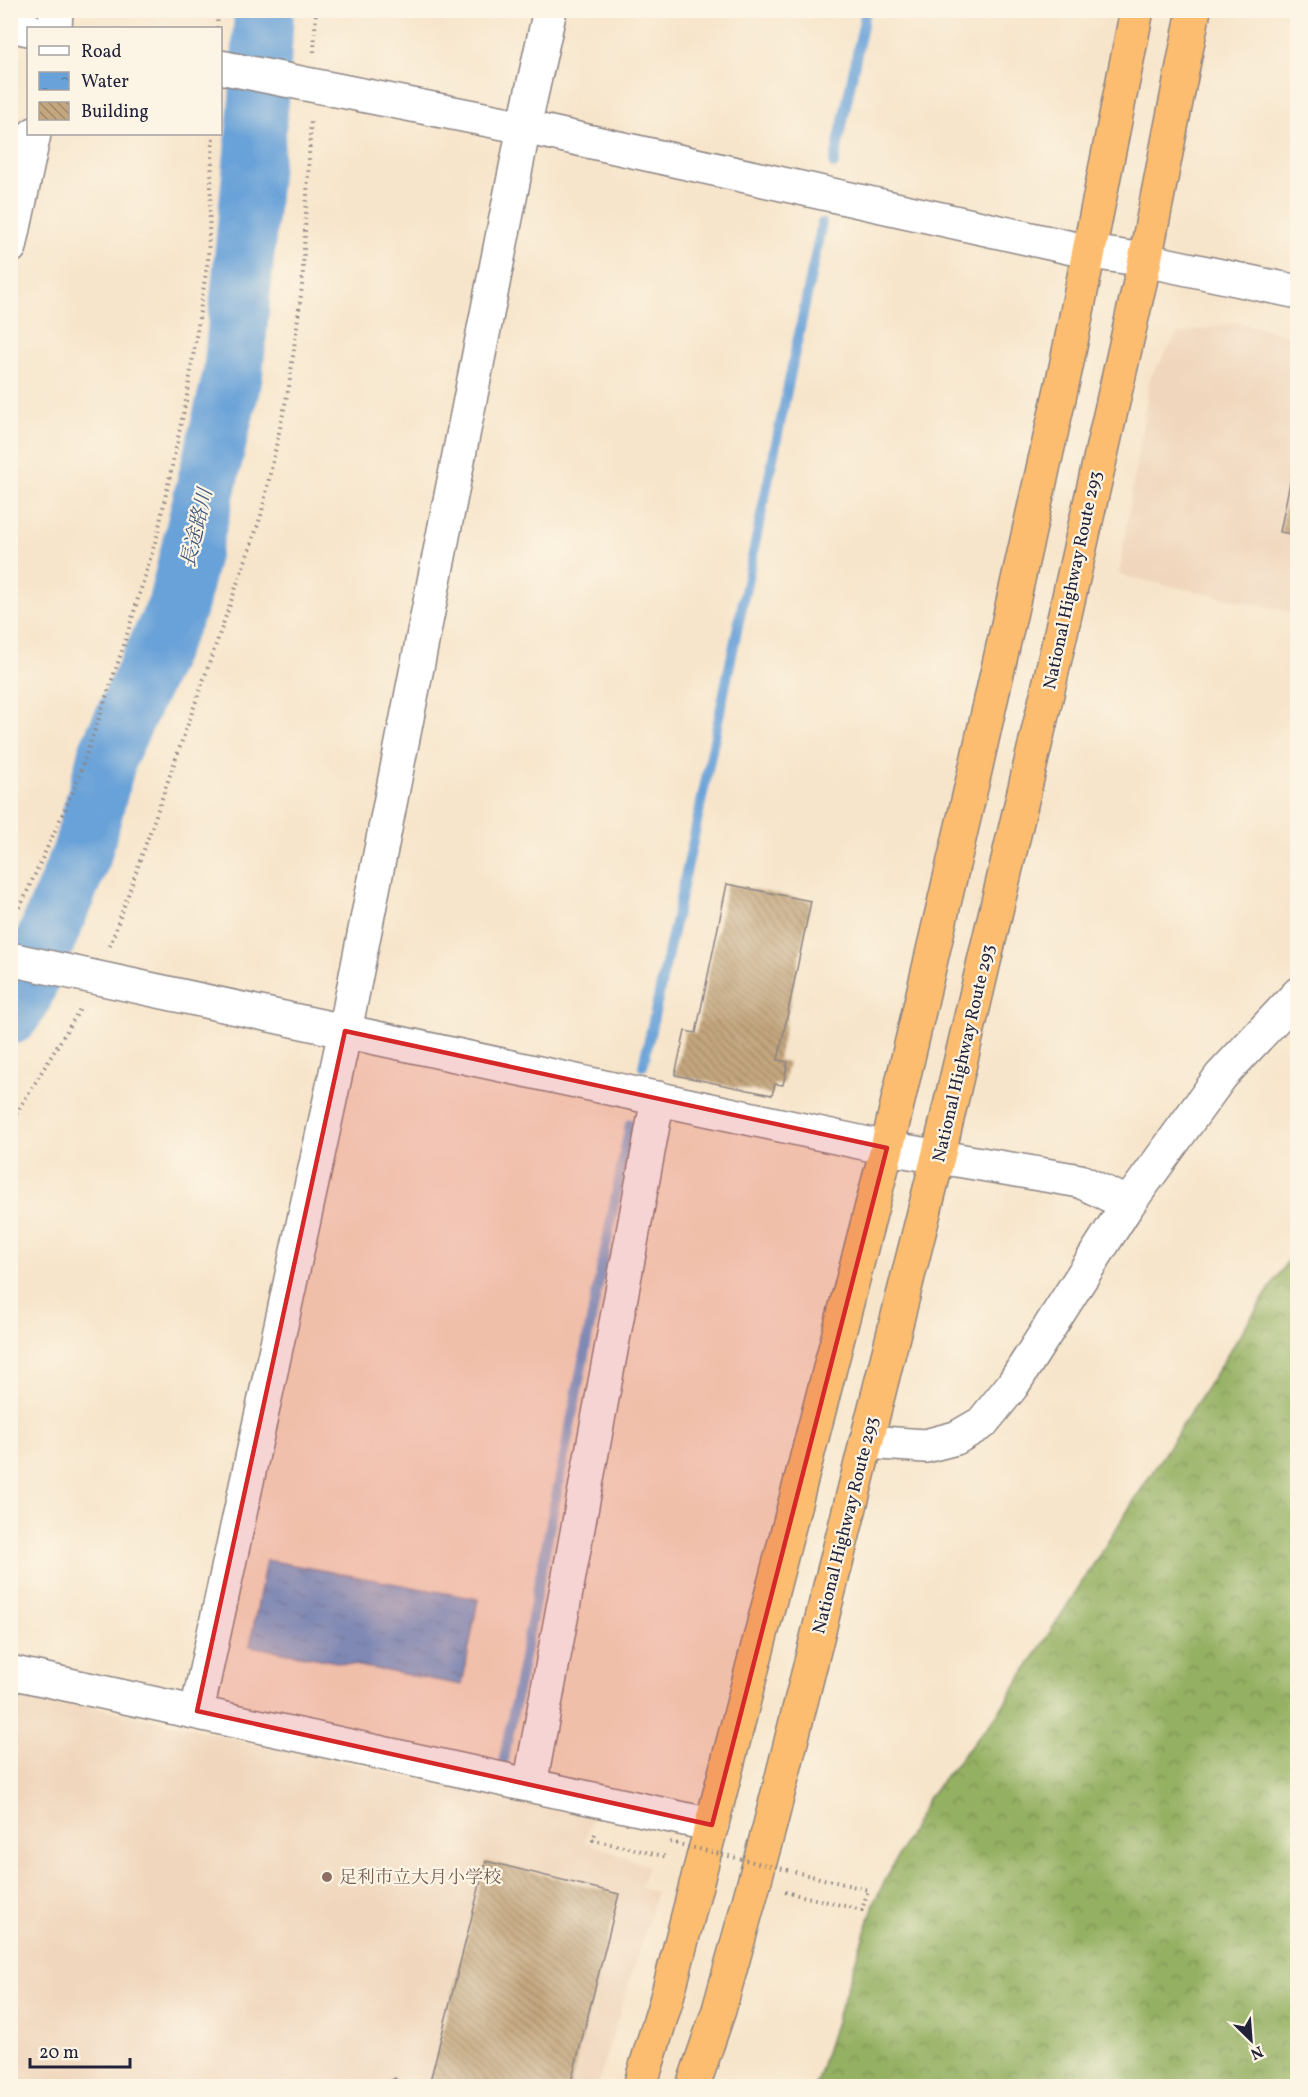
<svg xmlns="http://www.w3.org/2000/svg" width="1308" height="2097" font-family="Vollkorn,'Noto Serif JP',serif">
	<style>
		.built { fill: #f0d6bc }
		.forest { fill: url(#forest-crowns); stroke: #5b694e; stroke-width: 1.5 }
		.water { fill: url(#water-ripples); stroke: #46628a; stroke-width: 1.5 }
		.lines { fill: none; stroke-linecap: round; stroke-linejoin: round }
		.stream { stroke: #69a2d8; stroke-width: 10 }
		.river { stroke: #69a2d8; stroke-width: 60 }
		.building { fill: url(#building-back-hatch) }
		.minor-casing { stroke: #8c8483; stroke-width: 36 }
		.highway-casing { stroke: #8c8483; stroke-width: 36 }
		.path { stroke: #8c8483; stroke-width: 4; stroke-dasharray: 1.5 4.5; stroke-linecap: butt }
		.minor { stroke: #fff; stroke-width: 33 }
		.highway { stroke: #fcbd6f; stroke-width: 33 }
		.path-bridge { stroke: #8c8483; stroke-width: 4; stroke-dasharray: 1.5 4.5; stroke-linecap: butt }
		.marked { fill: #d62828; fill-opacity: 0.2; stroke: #d62828; stroke-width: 4.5; stroke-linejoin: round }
		.education-dot { fill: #8d6e63; stroke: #fcf5e5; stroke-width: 2 }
		.labels { text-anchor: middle; stroke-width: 4.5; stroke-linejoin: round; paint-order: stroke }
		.street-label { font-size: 18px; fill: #22223b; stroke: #fcf5e5 }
		.education-label { font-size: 18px; fill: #785e54; stroke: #fcf5e5; text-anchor: start }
		.water-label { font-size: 20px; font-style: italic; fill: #3e557a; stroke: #fcf5e5 }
	</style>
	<defs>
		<pattern id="forest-crowns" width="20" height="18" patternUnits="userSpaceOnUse" patternTransform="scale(1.5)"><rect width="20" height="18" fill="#94b062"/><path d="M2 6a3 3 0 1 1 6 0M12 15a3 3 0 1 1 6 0" fill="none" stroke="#788f52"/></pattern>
		<pattern id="water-ripples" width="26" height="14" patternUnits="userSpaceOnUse" patternTransform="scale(1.5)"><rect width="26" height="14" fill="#69a2d8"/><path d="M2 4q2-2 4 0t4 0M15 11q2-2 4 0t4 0" fill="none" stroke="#5684b0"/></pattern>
		<pattern id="building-back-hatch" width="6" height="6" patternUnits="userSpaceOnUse" patternTransform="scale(1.5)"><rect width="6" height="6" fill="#c5a77f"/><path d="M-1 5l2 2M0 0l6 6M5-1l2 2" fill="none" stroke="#a08869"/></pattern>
	</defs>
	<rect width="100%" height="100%" fill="#fcf5e5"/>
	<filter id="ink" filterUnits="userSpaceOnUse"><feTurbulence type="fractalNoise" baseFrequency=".0167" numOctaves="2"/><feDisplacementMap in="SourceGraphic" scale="12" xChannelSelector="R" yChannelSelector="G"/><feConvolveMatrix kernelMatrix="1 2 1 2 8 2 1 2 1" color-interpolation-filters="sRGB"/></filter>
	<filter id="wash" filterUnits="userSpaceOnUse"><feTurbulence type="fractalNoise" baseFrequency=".008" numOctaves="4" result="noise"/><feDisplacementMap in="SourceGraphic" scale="24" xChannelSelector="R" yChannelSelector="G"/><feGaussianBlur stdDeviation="1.35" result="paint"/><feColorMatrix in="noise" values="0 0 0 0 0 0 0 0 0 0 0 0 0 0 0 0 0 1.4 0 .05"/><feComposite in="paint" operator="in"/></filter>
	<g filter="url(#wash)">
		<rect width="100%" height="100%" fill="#f7e5cb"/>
		<g class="built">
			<polygon points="1236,322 1297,337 1297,613 1119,575 1150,378 1177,335"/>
			<polygon points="11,1688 592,1818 586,1842 648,1866 641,1888 657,1892 597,2086 11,2086"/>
		</g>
		<polygon class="forest" points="1297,1246 1297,2086 815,2086 876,1898 929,1796 997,1715"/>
		<polygon class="water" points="266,1560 478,1599 462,1685 250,1646"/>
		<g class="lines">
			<g class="stream">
				<polyline points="834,164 866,10"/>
				<polyline points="643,1066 692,846 822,223"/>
				<polyline points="503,1763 630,1124"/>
			</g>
			<polyline class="river" points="10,1015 21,999 82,853 108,754 177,607 233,374 259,100 264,10"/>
		</g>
		<g id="blocks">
			<g class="building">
				<polygon points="1296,452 1298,453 1298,535 1280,532"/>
				<polygon points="727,884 811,901 778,1060 788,1062 783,1085 775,1084 772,1095 675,1075 685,1031 696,1033"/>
				<polygon points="486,1861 619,1894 570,2086 452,2086 430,2081"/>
				<polygon points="395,2078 400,2086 381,2086"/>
			</g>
		</g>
	</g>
	<g filter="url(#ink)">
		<use href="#blocks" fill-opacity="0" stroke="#8c8483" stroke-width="1.5"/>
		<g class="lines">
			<defs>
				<g id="minor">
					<polyline points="10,25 28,29"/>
					<polyline points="55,28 56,10"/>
					<polyline points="220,67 524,127 1090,252 1145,260 1298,292"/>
					<polyline points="10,247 34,134"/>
					<polyline points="10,959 887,1148 1080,1181 1128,1204"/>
					<polyline points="866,1442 925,1446 956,1438 982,1423 1012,1386 1128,1204 1221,1076 1298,994"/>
					<polyline points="10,1672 712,1825"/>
					<polyline points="197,1711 345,1031 524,127 550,10"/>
					<polyline points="530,1785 658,1098"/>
				</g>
				<g id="highway">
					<polyline points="640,2086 666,2001 887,1148 974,775 1066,367 1137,10"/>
					<polyline points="693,2086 719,2010 770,1825 938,1157 1047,694 1145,260 1194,10"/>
				</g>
			</defs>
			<use href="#minor" class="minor-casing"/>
			<use href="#highway" class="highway-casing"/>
			<g class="path">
				<polyline points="217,28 218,10"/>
				<polyline points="314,52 316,10"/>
				<polyline points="10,923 21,905 75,787 123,648 157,536 187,396 208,259 213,134"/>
				<polyline points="110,946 261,516 289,386 302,287 311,119"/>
				<polyline points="10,1124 80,1009"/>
				<polyline points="595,1834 593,1840 668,1857"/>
				<polyline points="785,1892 862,1910 868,1890 791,1871"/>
			</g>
			<use href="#minor" class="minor"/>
			<use href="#highway" class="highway"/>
			<polyline class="path-bridge" points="670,1842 791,1871"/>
		</g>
	</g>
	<path class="marked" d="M345,1031L887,1148L712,1825L197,1711Z"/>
	<circle class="education-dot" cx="327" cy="1877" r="6"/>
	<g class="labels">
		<g class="street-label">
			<text transform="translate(1072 580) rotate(-78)" y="6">National Highway Route 293</text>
			<text transform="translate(963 1053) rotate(-77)" y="6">National Highway Route 293</text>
			<text transform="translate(845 1525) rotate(-76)" y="6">National Highway Route 293</text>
		</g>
		<g class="education-label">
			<text x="339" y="1883">足利市立大月小学校</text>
		</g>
		<g class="water-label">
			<text transform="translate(196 528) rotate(-77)" y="7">長途路川</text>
		</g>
	</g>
	<rect width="1308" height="2097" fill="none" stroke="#fcf5e5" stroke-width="36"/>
	<rect x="27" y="27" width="195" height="108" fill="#fcf5e5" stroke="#a5a1a1" stroke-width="1.5"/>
	<rect x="39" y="46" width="30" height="9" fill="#ffffff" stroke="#a5a1a1" stroke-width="1.5"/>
	<text x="81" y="57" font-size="18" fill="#22223b">Road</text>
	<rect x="39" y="72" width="30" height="18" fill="url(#water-ripples)" stroke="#a5a1a1" stroke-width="1.5"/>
	<text x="81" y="87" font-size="18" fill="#22223b">Water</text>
	<rect x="39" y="102" width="30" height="18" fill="url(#building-back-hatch)" stroke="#a5a1a1" stroke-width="1.5"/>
	<text x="81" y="117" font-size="18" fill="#22223b">Building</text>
	<g transform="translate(1251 2040) rotate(155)" stroke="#fcf5e5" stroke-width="4.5" paint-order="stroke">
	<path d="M0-4.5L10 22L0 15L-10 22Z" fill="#22223b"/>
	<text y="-9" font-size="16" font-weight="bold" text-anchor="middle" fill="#22223b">N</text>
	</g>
	<path d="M30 2058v9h100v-9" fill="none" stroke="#22223b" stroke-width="3"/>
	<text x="39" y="2058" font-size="18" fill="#22223b" stroke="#fcf5e5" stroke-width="4.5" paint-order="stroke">20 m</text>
</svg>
